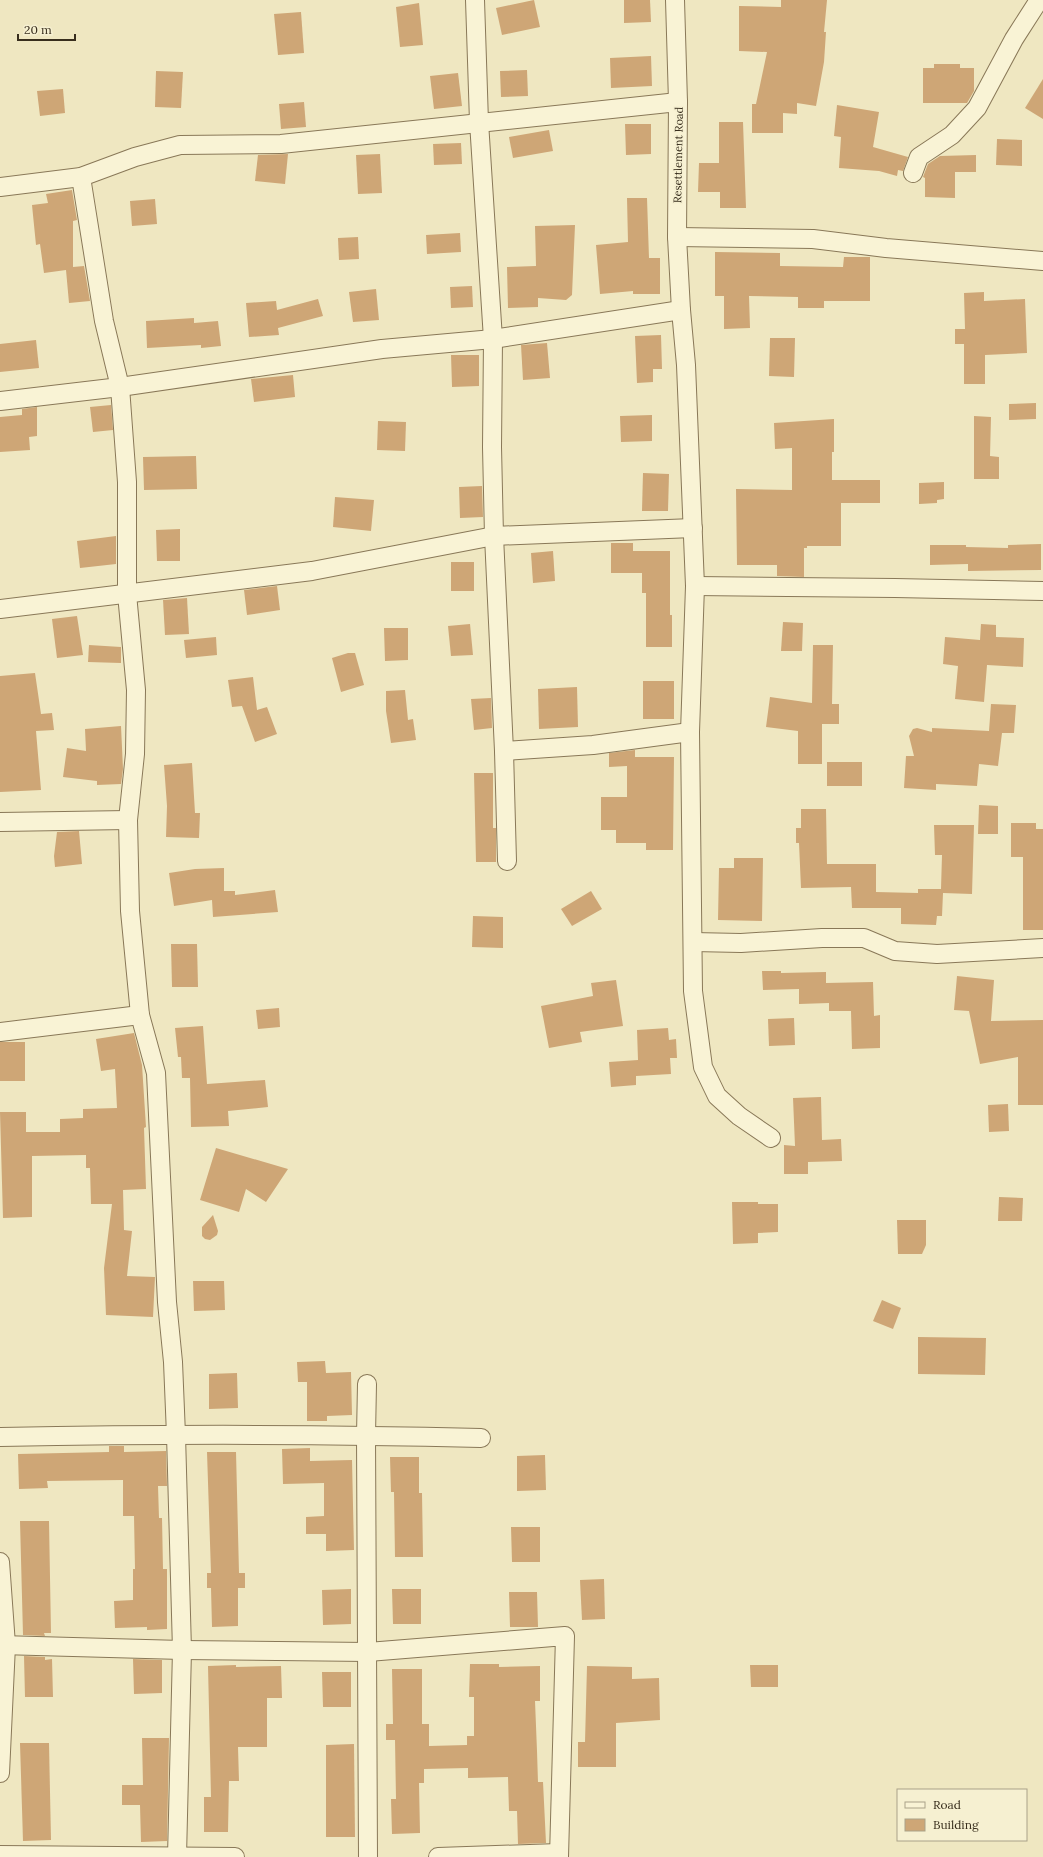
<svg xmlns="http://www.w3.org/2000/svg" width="1043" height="1857" font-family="Lora,serif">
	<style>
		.building { fill: #cea676 }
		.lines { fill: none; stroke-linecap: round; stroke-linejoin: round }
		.street-casing { stroke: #897858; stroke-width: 20 }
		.street { stroke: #f9f3d5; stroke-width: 18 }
		.labels { text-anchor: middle; stroke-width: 3.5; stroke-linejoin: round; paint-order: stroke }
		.street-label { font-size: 11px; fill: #382e1d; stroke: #f6f0d1 }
	</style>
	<rect width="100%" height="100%" fill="#efe7c1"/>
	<g class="building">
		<polygon points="534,0 540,27 502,35 496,8"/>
		<polygon points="624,0 650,0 651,22 624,23"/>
		<polygon points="781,0 827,0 824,32 826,32 824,62 816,106 797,103 797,114 783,113 783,133 752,133 752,104 756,104 767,52 739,51 739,6 781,7"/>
		<polygon points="419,3 423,45 400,47 396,7"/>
		<polygon points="301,12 304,53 278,55 274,14"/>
		<polygon points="651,56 652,86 611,88 610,58"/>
		<polygon points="934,64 960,64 960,68 974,68 974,91 967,103 923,103 923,68 934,68"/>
		<polygon points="527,70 528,96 501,97 500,71"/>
		<polygon points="156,71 183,72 181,108 155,107"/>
		<polygon points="458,73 462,106 434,109 430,76"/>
		<polygon points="1043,79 1043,119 1025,108"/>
		<polygon points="63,89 65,113 40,116 37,91"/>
		<polygon points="304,102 306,127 281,129 279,104"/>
		<polygon points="837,105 879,112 873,147 908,157 903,171 898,170 897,176 879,171 839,168 841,137 834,136"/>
		<polygon points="719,122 743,122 746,208 720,208 720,192 698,192 699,163 719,163"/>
		<polygon points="625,124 651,124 651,154 626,155"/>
		<polygon points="549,130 553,151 513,158 509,137"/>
		<polygon points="997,139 1022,140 1022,166 996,165"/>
		<polygon points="461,143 462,164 434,165 433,144"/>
		<polygon points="288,154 285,184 255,181 258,155"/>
		<polygon points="380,154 382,193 358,194 356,155"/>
		<polygon points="976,155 976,172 955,172 955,198 925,197 925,178 923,177 928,164 940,156"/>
		<polygon points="72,190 77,220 73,221 73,267 84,266 90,301 69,303 66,270 44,273 40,244 36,245 32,205 48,203 46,194"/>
		<polygon points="627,198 647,198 649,258 660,258 660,294 633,294 633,291 600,294 596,245 628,242"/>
		<polygon points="155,199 157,224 132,226 130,201"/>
		<polygon points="575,225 572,295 566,300 538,298 538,307 508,308 507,267 536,266 535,226"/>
		<polygon points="460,233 461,252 427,254 426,235"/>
		<polygon points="358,237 359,259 339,260 338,238"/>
		<polygon points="715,252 780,253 780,266 843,267 844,257 870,257 870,301 824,301 824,308 798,308 798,297 749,296 750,328 724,329 724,296 715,296"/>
		<polygon points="472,286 473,307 451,308 450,287"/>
		<polygon points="376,289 379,320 353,322 349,292"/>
		<polygon points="984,292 984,301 1025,299 1027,353 985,355 985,384 964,384 964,344 955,344 955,329 965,329 964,293"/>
		<polygon points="318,299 323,316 278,328 279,335 249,337 246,303 276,301 277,310"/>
		<polygon points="194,318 194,323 218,321 221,346 201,348 201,345 147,348 146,321"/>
		<polygon points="661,335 662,369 653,369 653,382 637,383 635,336"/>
		<polygon points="770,338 795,338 794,377 769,376"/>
		<polygon points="36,340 39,368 0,372 0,344"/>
		<polygon points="547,343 550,378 523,380 521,345"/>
		<polygon points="451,355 479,355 479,386 452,387"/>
		<polygon points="293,375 295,397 254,402 251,379"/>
		<polygon points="1036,403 1036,419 1009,420 1009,404"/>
		<polygon points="111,405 113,430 93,432 90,407"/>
		<polygon points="37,407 37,436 29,437 30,450 0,452 0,417 22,415 22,409"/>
		<polygon points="652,415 652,441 621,442 620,416"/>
		<polygon points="974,416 991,417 990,456 999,457 999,479 974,479"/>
		<polygon points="834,419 834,452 832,452 832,480 880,480 880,503 841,503 841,546 807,546 807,548 804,548 804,577 777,576 777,565 737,565 736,489 792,490 792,448 775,449 774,423"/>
		<polygon points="378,421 406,422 405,451 377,450"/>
		<polygon points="196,456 197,489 144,490 143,457"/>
		<polygon points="643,473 669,474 668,511 642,511"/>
		<polygon points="944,482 944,499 937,500 937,503 919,504 919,483"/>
		<polygon points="482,486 483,517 460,518 459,487"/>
		<polygon points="335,497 374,500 371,531 333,527"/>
		<polygon points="180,529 180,561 157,561 156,530"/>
		<polygon points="116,536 116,564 80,568 77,541"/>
		<polygon points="611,543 633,543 633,551 670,551 670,615 672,615 672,647 646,647 646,593 642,593 642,573 611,573"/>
		<polygon points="1041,544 1041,570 968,571 968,564 930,565 930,545 966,545 966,547 1008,548 1008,545"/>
		<polygon points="553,551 555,581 533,583 531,553"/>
		<rect x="451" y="562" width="23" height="29"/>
		<polygon points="277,586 280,610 247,615 244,590"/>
		<polygon points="187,598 189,634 165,635 163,600"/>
		<polygon points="77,616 83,655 57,658 52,619"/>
		<polygon points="783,622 803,623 802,651 781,651"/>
		<polygon points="470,624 473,655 451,656 448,626"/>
		<polygon points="981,624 996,625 996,637 1024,638 1023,667 987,665 984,702 955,699 958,666 943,664 945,637 980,640"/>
		<polygon points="384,628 408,628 408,660 385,661"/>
		<polygon points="216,637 217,655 186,658 184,640"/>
		<polygon points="89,645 121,647 121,663 88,662"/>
		<polygon points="813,645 833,645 832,704 839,704 839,724 822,724 822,764 798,764 798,731 766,727 770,697 812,703"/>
		<polygon points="348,653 355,653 364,685 341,692 332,658"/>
		<polygon points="35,673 41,714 52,713 54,730 36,731 41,790 0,792 0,676"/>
		<polygon points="253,677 257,710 267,707 277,734 255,742 242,706 232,707 228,680"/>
		<rect x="643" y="681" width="31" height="38"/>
		<polygon points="577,687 578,727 539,729 538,689"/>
		<polygon points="405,690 408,720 413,719 416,740 391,743 386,711 386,691"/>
		<polygon points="491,698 492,728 474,730 471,699"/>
		<polygon points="991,704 1016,705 1014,733 1002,733 998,766 979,764 977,786 936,784 936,790 904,788 906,756 914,756 909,736 913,729 917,728 932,732 932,728 989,731"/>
		<polygon points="121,726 123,769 121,784 97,785 97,781 63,777 67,748 86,751 85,729"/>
		<polygon points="635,750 635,757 674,757 673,850 646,850 646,843 616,843 616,830 601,830 601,797 627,797 627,766 609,767 609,753"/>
		<rect x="827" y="762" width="35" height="24"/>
		<polygon points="192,763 195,813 200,813 199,838 166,837 167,806 164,765"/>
		<polygon points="474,773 493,773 493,828 496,828 496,862 476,862"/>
		<polygon points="979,805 998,806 998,834 978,834"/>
		<polygon points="801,809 826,809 827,864 876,864 876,892 918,893 918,889 941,889 942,855 935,855 934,825 974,825 972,894 943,893 942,916 937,916 936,925 901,924 901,908 852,908 851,887 801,888 799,843 796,843 796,828 801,828"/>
		<polygon points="1011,823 1036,823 1036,829 1043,829 1043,930 1023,930 1023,857 1011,857"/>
		<polygon points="79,831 82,864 55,867 54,856 57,832"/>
		<polygon points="734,858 763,858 762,921 718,920 719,868 734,868"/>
		<polygon points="224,868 224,891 235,891 235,895 275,890 278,912 213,917 212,900 174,906 169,873 195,869"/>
		<polygon points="591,891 602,909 572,926 561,909"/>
		<polygon points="473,916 503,917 503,948 472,947"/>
		<polygon points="171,944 197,944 198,987 172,987"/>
		<polygon points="762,971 781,971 781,973 826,972 826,983 873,982 874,1016 880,1015 880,1048 852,1049 851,1011 829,1011 829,1003 799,1004 799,989 763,990"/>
		<polygon points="957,976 994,980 991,1021 1043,1020 1043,1105 1018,1105 1018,1057 980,1064 969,1011 954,1010"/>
		<polygon points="616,980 623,1026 580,1032 582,1042 549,1048 541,1006 593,996 591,983"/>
		<polygon points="279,1008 280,1027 258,1029 256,1010"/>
		<polygon points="794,1018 795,1045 769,1046 768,1019"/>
		<polygon points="203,1026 207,1084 265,1080 268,1107 228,1111 229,1126 191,1127 190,1078 182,1078 181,1057 178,1057 175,1028"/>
		<polygon points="668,1028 669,1040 676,1039 677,1058 670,1058 671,1074 636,1076 636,1085 611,1087 609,1062 638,1060 637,1030"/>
		<polygon points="134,1033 142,1065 146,1127 144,1128 146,1189 123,1190 124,1230 132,1231 127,1276 155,1277 153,1317 106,1315 104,1268 112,1204 91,1204 90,1168 86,1168 86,1155 32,1156 32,1217 3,1218 0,1112 26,1112 26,1132 60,1132 60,1119 83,1118 83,1109 117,1108 115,1069 101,1071 96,1039"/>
		<rect x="0" y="1042" width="25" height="39"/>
		<polygon points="821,1097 822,1140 841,1139 842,1161 808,1162 808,1174 784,1174 784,1145 795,1146 793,1098"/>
		<polygon points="1008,1104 1009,1131 989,1132 988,1105"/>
		<polygon points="216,1148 288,1169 266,1202 246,1189 239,1212 200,1200"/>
		<polygon points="999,1197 1023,1198 1022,1221 998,1221"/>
		<polygon points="732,1202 758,1202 758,1204 778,1204 778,1232 758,1233 758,1243 733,1244"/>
		<polygon points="213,1215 218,1231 217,1235 210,1240 205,1239 202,1236 202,1227"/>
		<polygon points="897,1220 926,1220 926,1245 922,1254 898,1254"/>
		<polygon points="193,1281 224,1281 225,1310 194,1311"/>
		<polygon points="882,1300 901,1308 893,1329 873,1321"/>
		<polygon points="918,1337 986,1338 985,1375 918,1374"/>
		<polygon points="325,1361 326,1373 351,1372 352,1415 327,1416 327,1421 307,1421 307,1382 298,1382 297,1362"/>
		<polygon points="237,1373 238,1408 209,1409 209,1374"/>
		<polygon points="109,1446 124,1446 124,1452 166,1451 167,1486 158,1486 159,1518 162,1518 163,1569 167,1569 167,1629 147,1630 147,1627 115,1628 114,1601 133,1600 133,1569 135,1569 134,1516 123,1516 123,1480 47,1481 48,1488 19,1489 18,1454 109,1452"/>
		<polygon points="310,1448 310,1461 352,1460 354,1550 326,1551 326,1534 306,1534 306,1517 324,1516 324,1483 283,1484 282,1449"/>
		<polygon points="207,1452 236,1452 239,1573 245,1573 245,1588 238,1588 238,1626 212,1627 211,1588 207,1588 207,1573 211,1573"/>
		<polygon points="545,1455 546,1490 517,1491 517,1456"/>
		<polygon points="390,1457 419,1457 419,1493 422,1493 423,1557 395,1557 394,1492 391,1492"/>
		<polygon points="20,1521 49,1521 51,1633 44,1633 45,1636 23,1635"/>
		<polygon points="511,1527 540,1527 540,1562 512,1562"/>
		<polygon points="604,1579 605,1619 582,1620 580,1580"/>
		<polygon points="351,1589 351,1624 323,1625 322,1590"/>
		<polygon points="392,1589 421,1589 421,1624 393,1624"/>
		<polygon points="509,1592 537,1592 538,1627 510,1627"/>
		<polygon points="24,1656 45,1657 45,1660 52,1659 53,1697 25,1697"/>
		<polygon points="133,1659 162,1660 162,1693 134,1694"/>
		<polygon points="470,1664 499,1664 499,1667 540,1666 540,1701 535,1701 537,1751 538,1782 543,1782 546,1843 518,1844 517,1811 509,1811 508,1777 468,1778 468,1768 424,1769 424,1783 419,1783 420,1833 392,1834 391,1799 396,1799 395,1740 386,1740 386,1724 393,1724 392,1669 422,1669 422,1724 429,1724 429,1746 467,1745 467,1736 474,1736 474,1697 469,1697"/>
		<polygon points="236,1665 236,1667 281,1666 282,1698 267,1698 267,1747 238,1747 239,1781 229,1781 228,1832 204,1832 204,1797 211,1797 208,1666"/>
		<polygon points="750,1665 778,1665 778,1687 751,1687"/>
		<polygon points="587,1666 632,1667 632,1679 659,1678 660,1720 616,1723 616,1767 578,1767 578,1742 585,1742"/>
		<polygon points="322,1672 351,1672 351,1707 323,1707"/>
		<polygon points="142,1738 169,1738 167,1841 141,1842 140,1805 122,1805 122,1785 143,1785"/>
		<polygon points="20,1743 49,1743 51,1840 23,1841"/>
		<polygon points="354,1744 355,1837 326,1837 326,1745"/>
	</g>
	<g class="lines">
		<defs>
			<g id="street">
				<polyline points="475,0 479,122 493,339 492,447 494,536 504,751 507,861"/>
				<polyline points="675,0 678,102 677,237 681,310 686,365 695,586 690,732 693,991 703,1067 717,1096 739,1116 771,1138"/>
				<polyline points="913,173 919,157 952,135 977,108 1014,39 1039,0"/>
				<polyline points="81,177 104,321 120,387 127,482 127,594 136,690 135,754 128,820 130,911 140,1015 156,1073 167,1302 173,1362 176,1435 182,1650 177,1857"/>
				<polyline points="0,187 81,177 135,157 180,145 281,144 678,102"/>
				<polyline points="677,237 813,239 886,248 1043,261"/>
				<polyline points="0,401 120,387 382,349 493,339 681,310"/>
				<polyline points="695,586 895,588 1043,591"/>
				<polyline points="0,609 312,571 494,536 693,528"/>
				<polyline points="504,751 593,745 690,732"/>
				<polyline points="0,822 128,820"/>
				<polyline points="693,942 741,943 822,938 864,938 895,951 937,954 1043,948"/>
				<polyline points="0,1032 140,1015"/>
				<polyline points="367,1384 366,1435 368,1857"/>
				<path d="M0,1437C160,1434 321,1434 481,1438"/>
				<polyline points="0,1562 6,1645 0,1773"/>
				<polyline points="0,1645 182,1650 368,1652 565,1636 559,1857"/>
				<polyline points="0,1855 235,1857"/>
				<polyline points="438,1857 559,1853"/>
			</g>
		</defs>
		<use href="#street" class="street-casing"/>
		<use href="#street" class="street"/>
	</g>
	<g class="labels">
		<g class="street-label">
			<text transform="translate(678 155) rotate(-89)" y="4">Resettlement Road</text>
		</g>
	</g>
	<rect x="897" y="1789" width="130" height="52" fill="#f6f0d1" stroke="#aaa289"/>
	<rect x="905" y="1802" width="20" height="6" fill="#f9f3d5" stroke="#aaa289"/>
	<text x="933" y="1809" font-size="12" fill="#382e1d">Road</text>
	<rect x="905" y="1819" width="20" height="12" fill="#cea676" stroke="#aaa289"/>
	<text x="933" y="1829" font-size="12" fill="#382e1d">Building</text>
	<path d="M18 34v6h57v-6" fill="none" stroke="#382e1d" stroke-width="2"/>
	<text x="24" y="34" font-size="12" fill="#382e1d" stroke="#f6f0d1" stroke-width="3" paint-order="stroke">20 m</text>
</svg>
